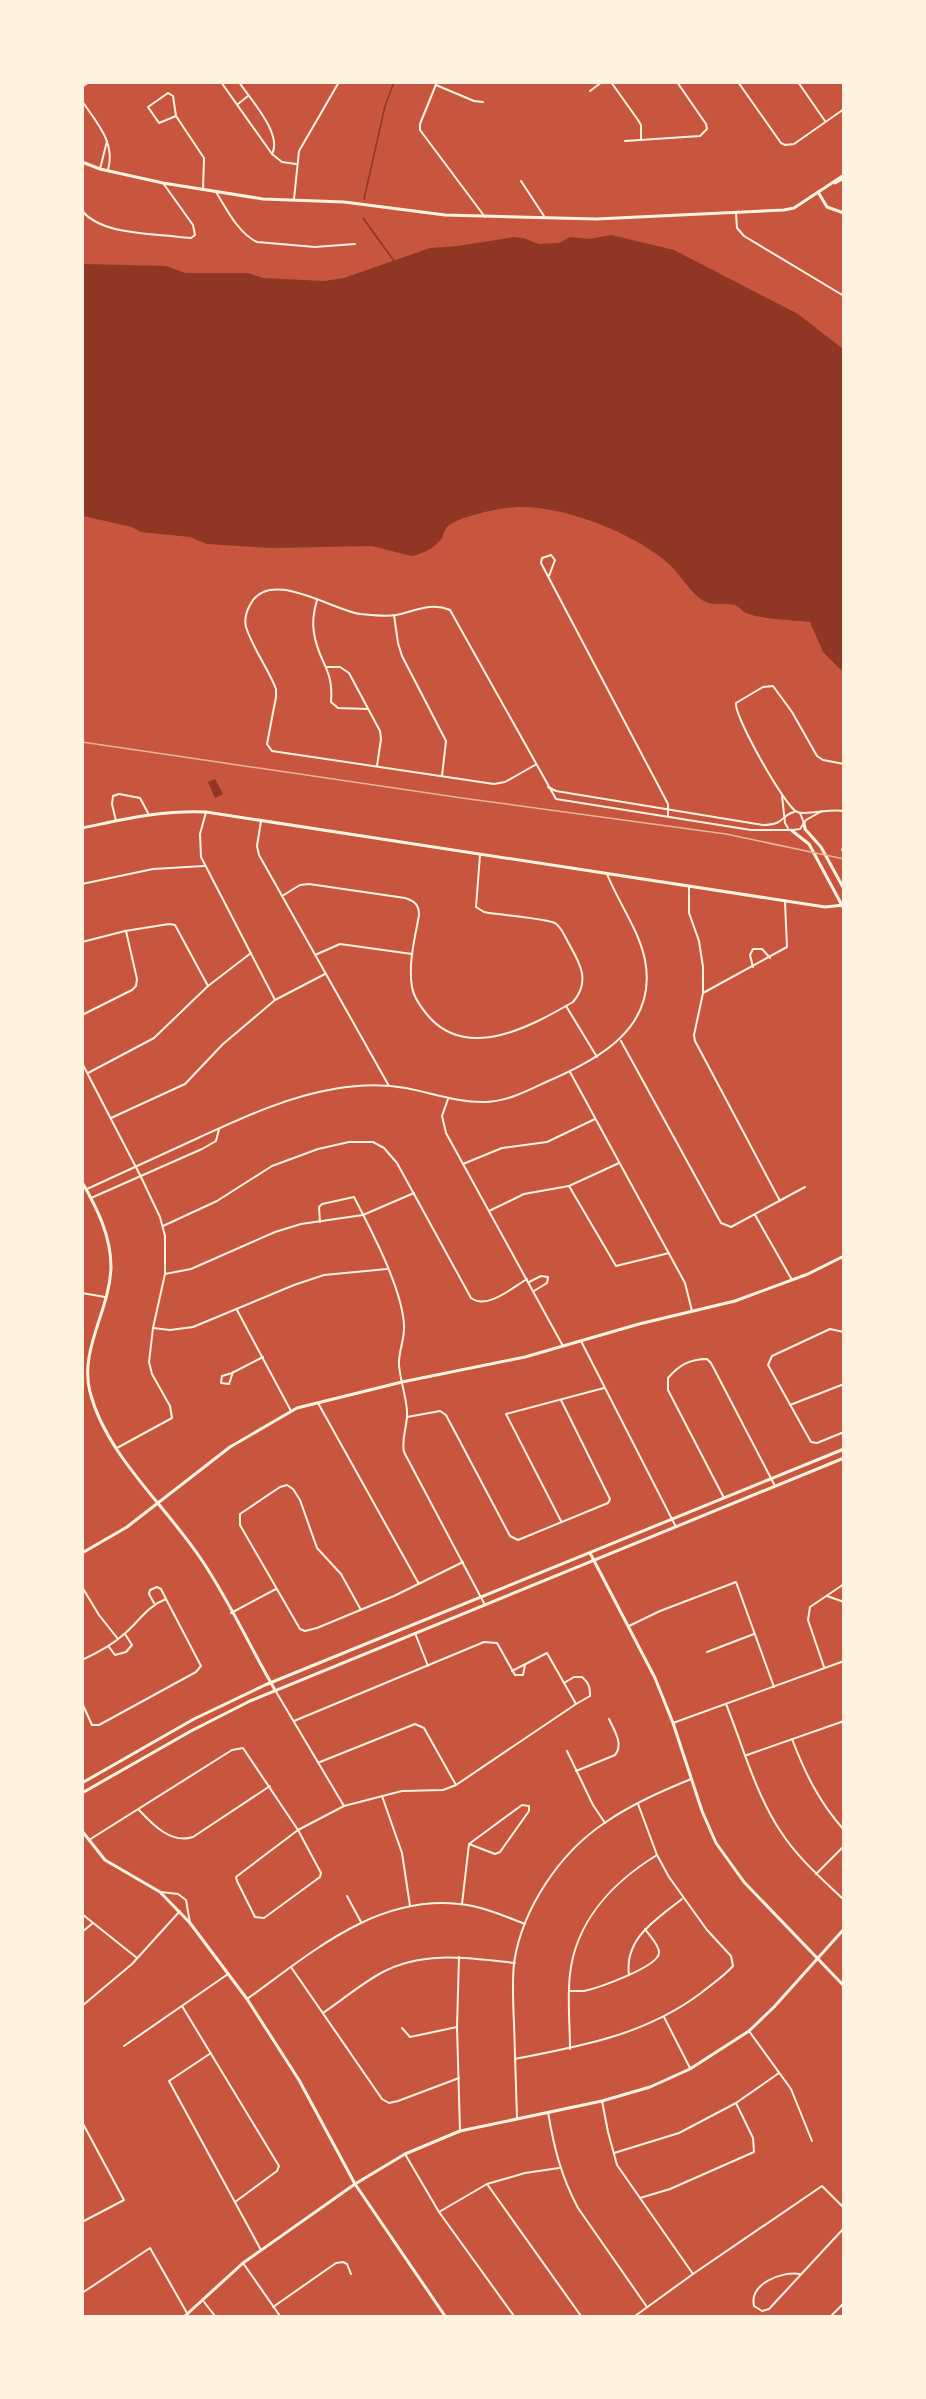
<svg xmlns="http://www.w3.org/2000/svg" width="926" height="2399" font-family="'Alegreya Sans',sans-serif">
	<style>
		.water { fill: #8f3625 }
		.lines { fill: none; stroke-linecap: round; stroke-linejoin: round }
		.stream { stroke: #8f3625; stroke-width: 1.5 }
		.minor { stroke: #fff3e0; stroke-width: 2 }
		.tertiary { stroke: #fff3e0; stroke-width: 3 }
		.secondary { stroke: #fff3e0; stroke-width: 3 }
		.tram { stroke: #e9b49f; stroke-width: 1.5 }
	</style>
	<rect width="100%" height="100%" fill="#c8553d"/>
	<g class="water">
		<path d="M611,235L674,250L798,314L843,349V672L823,652L810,622C794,620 759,619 746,613C742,611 739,607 735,605C726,602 713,607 704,601C692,595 680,574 669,564C635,534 568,507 522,507C506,506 460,516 448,526C444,529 444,535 442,538C436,547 421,555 411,556L372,546L272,548L207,544L190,537L141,532L132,527L83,516V264L166,266L185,273H248L263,278L324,281L344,278L430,248L458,246L514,237L523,238L539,244L559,243L570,237L590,239Z"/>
		<polygon points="215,779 223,794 215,798 208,782"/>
	</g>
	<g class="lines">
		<g class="stream">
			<polyline points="364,199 385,106 394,82"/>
			<polyline points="363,218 394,261"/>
		</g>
		<g class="minor">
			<polyline points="221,82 272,154 282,162 296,164"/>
			<path d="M239,82C250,99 283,134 272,154"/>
			<polyline points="437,82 420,124 420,130 485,217"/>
			<polyline points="611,82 638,120 641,125 641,139"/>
			<polyline points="738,82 781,143 785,145 794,144 844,109"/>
			<polyline points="798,82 825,121"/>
			<polyline points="436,85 474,101 483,102"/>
			<polyline points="82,87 89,82"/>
			<polyline points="590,91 602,82"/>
			<path d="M82,101C97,123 116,143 108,170"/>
			<polyline points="238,104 248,96"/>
			<polyline points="176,116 159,123 148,107 168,93 173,96 176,116 204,158 203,189"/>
			<polyline points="625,141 700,136 707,129 706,124 677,82"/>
			<polyline points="100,169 107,141"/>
			<polyline points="521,181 544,216"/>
			<path d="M216,192C226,208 238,233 257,242L315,247L355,244"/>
			<polyline points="294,199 299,151 339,82"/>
			<path d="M82,211C103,235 149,233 179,237L191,238L195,235L193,225L163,183"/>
			<polyline points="736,213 737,228 744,236 844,296"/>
			<polyline points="549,576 555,560 551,555 542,558 541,563 668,804 668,816"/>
			<path d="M317,600C314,610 312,622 314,633C318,662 334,668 331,702L338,708L368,709"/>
			<polyline points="394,615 398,643 402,656 446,741 442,776"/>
			<polyline points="327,667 340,667 349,673 380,731 381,739 377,766"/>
			<path d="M844,764L823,760L817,756L792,712L773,686L763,687L736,703C733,714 785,807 797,812C807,816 829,808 844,811"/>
			<path d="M535,765L505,782L494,784L272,751L267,744L276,697V689C268,668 253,649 246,627C244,618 246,612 250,605C268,567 332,610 360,614C371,615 384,617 396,615C415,611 431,602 450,610L556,799L751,830H791"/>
			<path d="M548,787L556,791L763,825C785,825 781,815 794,812"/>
			<polyline points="782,796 785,823 788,828"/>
			<polyline points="206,812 200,834 201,857 275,1000"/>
			<polyline points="800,813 804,823"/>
			<polyline points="116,821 112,804 113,796 119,794 140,798 148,813"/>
			<polyline points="261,821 257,846 259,855 389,1086"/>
			<polyline points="793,830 800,829 806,820 822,811"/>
			<polyline points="842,850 844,845"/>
			<polyline points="82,884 153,869 204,866"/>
			<polyline points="689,886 689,913 699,941 703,967 703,993 694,1035 695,1041 780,1201"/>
			<path d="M282,896L300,885L309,884L405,898C414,901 419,904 419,915C415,938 408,963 412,987C414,999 423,1010 430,1018C470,1061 533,1025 573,1002C591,981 580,963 568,942C565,936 561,927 555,923C544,918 499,915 484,912L476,907L480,855"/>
			<polyline points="82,942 125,931 169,924 175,925 208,986"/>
			<polyline points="315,955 340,944 412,954"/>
			<polyline points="753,967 750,955 753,949 762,949 770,958"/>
			<polyline points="703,993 787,947 785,902"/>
			<polyline points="566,1006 597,1057"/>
			<polyline points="82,1015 132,990 136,986 137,979 126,931"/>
			<polyline points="621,1041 721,1223 731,1227 805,1187"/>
			<polyline points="82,1063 141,1177 160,1217 165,1236 165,1274 153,1328 149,1362 152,1374 170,1406 172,1418 117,1448"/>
			<polyline points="570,1072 685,1283 692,1311"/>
			<polyline points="88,1073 154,1038 208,986 251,953"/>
			<polyline points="448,1099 442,1116 446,1133 563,1346"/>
			<polyline points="111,1118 185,1084 223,1044 275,1000 325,974"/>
			<polyline points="463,1164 502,1148 547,1142 595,1119"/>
			<polyline points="569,1186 616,1266 669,1253"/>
			<path d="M87,1189C124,1172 161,1155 198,1138C242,1118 286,1097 334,1089C357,1085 383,1084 406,1088C432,1093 459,1103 486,1102C508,1101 527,1091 546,1082C598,1060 658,1028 645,960C639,930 618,902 607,874"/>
			<polyline points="91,1198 202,1149 216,1141 219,1129"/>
			<polyline points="489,1211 524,1194 569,1186 619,1163"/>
			<polyline points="755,1215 792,1280"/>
			<path d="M320,1222L319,1207L322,1204L354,1197C371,1230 402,1288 404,1325C405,1339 398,1353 399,1365C400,1380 406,1395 407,1411C408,1425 401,1438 404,1452L485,1605"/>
			<path d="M163,1226L217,1201L272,1166L318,1149L349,1142H373L384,1148L397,1163L471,1298C487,1310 512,1288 527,1279"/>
			<polyline points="165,1274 191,1269 275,1232 301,1224 363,1215 414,1193"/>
			<polyline points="529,1282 541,1276 548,1277 547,1283 534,1291"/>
			<polyline points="82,1293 105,1297"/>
			<polyline points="237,1310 291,1411"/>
			<polyline points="153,1328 170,1330 193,1327 294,1285 324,1275 387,1269"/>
			<polyline points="844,1332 830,1329 772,1356 768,1365 811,1442 817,1443 844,1432"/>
			<polyline points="581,1341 676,1527"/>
			<polyline points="233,1372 229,1384 221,1383 222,1376 232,1373 263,1357"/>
			<polyline points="318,1403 419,1584"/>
			<polyline points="790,1405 844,1384"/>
			<polyline points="407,1417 440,1411 446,1415 510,1536 518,1540 608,1503 610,1499 561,1400"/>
			<path d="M724,1498L668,1390V1378C679,1365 690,1359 707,1359L711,1363L775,1486"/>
			<polyline points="561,1521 506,1414 604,1388"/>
			<polyline points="82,1587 99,1615 118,1639"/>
			<polyline points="827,1596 844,1602"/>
			<polyline points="154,1603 149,1594 150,1590 157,1587 161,1589 166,1599"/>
			<polyline points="361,1610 341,1574 317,1548 300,1500 293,1489 287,1485 280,1487 240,1514 240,1525 300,1629 305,1631 317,1628 394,1596 463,1562"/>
			<polyline points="231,1613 276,1589"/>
			<polyline points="629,1626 660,1611 736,1582 774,1687"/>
			<polyline points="415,1633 428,1666"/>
			<polyline points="109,1647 115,1655 126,1652 132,1645 125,1634"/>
			<polyline points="707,1652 754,1634"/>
			<path d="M82,1660C97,1653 111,1646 123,1635C138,1623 147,1606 166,1599L201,1666L196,1672L99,1725H92L82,1703"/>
			<polyline points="824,1667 808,1620 810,1607 844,1584"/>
			<path d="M564,1683L574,1677H582C589,1683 590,1687 590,1696L576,1704"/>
			<polyline points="275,1690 344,1806"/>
			<path d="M726,1704C743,1746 755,1793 781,1832C797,1857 822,1879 844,1900"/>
			<polyline points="294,1721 484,1642 497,1643 515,1675 523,1675 525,1665"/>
			<polyline points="673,1723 844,1661"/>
			<path d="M792,1739C805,1773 819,1802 844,1830"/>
			<polyline points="567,1751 593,1805 605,1823"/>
			<polyline points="747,1755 844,1721"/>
			<polyline points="320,1762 415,1724 424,1728 456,1785"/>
			<path d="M576,1771L615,1755C624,1744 614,1730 609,1719"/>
			<polyline points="382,1796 402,1853 410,1906"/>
			<path d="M139,1810C153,1825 171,1844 193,1837L270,1786"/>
			<polyline points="89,1840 232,1750 243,1748 298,1830 321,1873 320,1877 264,1918 255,1917 237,1881 236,1877 298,1830 344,1806 402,1791 443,1790 456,1785 576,1704 547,1653 512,1671"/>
			<polyline points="816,1874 844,1846"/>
			<polyline points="161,1892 178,1894 186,1900 190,1923"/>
			<polyline points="347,1896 361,1922"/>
			<polyline points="462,1904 469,1844 522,1805 529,1806 529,1811 500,1852 495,1854 469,1844"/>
			<polyline points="82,1914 137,1958"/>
			<polyline points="82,1932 93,1923"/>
			<polyline points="459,1957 457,2027 460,2131"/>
			<polyline points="291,1967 382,2099 389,2103 398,2101 459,2078"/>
			<path d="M629,1975C624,1938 657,1919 682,1899"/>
			<path d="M570,1991C574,1991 580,1991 584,1991C598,1988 658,1967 659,1953C660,1946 649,1935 645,1929"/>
			<path d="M247,1999C310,1954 375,1895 459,1904C482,1906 504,1916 525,1924"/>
			<polyline points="82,2006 132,1964 180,1911"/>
			<polyline points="182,2006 279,2166 277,2171 235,2202"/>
			<path d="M323,2013C342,2000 361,1984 381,1973C422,1950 470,1958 515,1963"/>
			<polyline points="664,2017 690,2068"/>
			<polyline points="402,2028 410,2037 457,2027"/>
			<polyline points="749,2031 791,2089 812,2141"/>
			<polyline points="124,2046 228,1974"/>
			<path d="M570,2049C570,2024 567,1999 570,1974C576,1921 613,1882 657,1855"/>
			<polyline points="211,2053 169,2081 261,2250"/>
			<path d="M515,2059C582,2046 645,2035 701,1993C712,1984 723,1977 733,1966L731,1956L707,1930L669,1877L657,1855L638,1804"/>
			<polyline points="602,2101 608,2132 617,2165 693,2274"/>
			<path d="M548,2112C554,2148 561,2176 578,2208L647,2307"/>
			<path d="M517,2118C516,2086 515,2054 514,2023C513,2003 512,1982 514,1963C522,1909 560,1852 606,1822C632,1804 662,1791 691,1779"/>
			<polyline points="82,2122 124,2200 82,2222"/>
			<polyline points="614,2153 679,2133 736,2103 779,2073"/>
			<polyline points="405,2154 439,2212 514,2316"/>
			<polyline points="487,2184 581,2316"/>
			<polyline points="640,2198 670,2189 754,2152 753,2138 736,2103"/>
			<polyline points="439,2212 487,2184 525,2173 559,2168"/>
			<polyline points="243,2263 280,2316"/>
			<path d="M800,2274C781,2271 749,2284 754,2306L762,2311L769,2309L844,2228"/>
			<polyline points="82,2293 150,2248 187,2313"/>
			<polyline points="204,2302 215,2316"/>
			<polyline points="273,2307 336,2263 343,2262 347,2264 351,2274"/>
			<polyline points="635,2316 693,2274 822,2186 844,2208"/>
			<polyline points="831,2316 844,2303"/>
		</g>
		<g class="tertiary">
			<polyline points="82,162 100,169 163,183 263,199 344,202 445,215 596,219 784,210 794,208 844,175"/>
			<polyline points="835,183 844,178"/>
			<polyline points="818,192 827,207 844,213"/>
			<polyline points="804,823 805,829 821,847 844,889"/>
			<path d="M82,828C126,819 162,810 206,812L825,907L844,905"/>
			<polyline points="791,830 809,844 844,909"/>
			<path d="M82,1182C97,1208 111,1236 111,1267C110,1310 79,1350 90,1392C106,1455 166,1506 201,1559C229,1600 250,1647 275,1690"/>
			<polyline points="82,1553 127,1527 230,1447 297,1408 402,1382 525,1357 639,1324 735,1301 808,1274 844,1256"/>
			<polyline points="590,1553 655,1678 673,1723 702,1811 716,1843 744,1882 844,1986"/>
			<polyline points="82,1831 105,1860 160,1892 190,1923 247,1999 299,2080 355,2184 445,2316"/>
			<polyline points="185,2316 243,2263 355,2184 405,2154 460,2131 602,2101 650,2087 690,2069 749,2031 774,2007 844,1929"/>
		</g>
		<g class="secondary">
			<polyline points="82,1783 194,1719 265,1685 844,1449"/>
			<polyline points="82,1793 191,1731 250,1701 844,1458"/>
		</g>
		<polyline class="tram" points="82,742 462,798 726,834 844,859"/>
	</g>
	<rect width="926" height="2399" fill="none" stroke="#fff3e0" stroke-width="168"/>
</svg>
